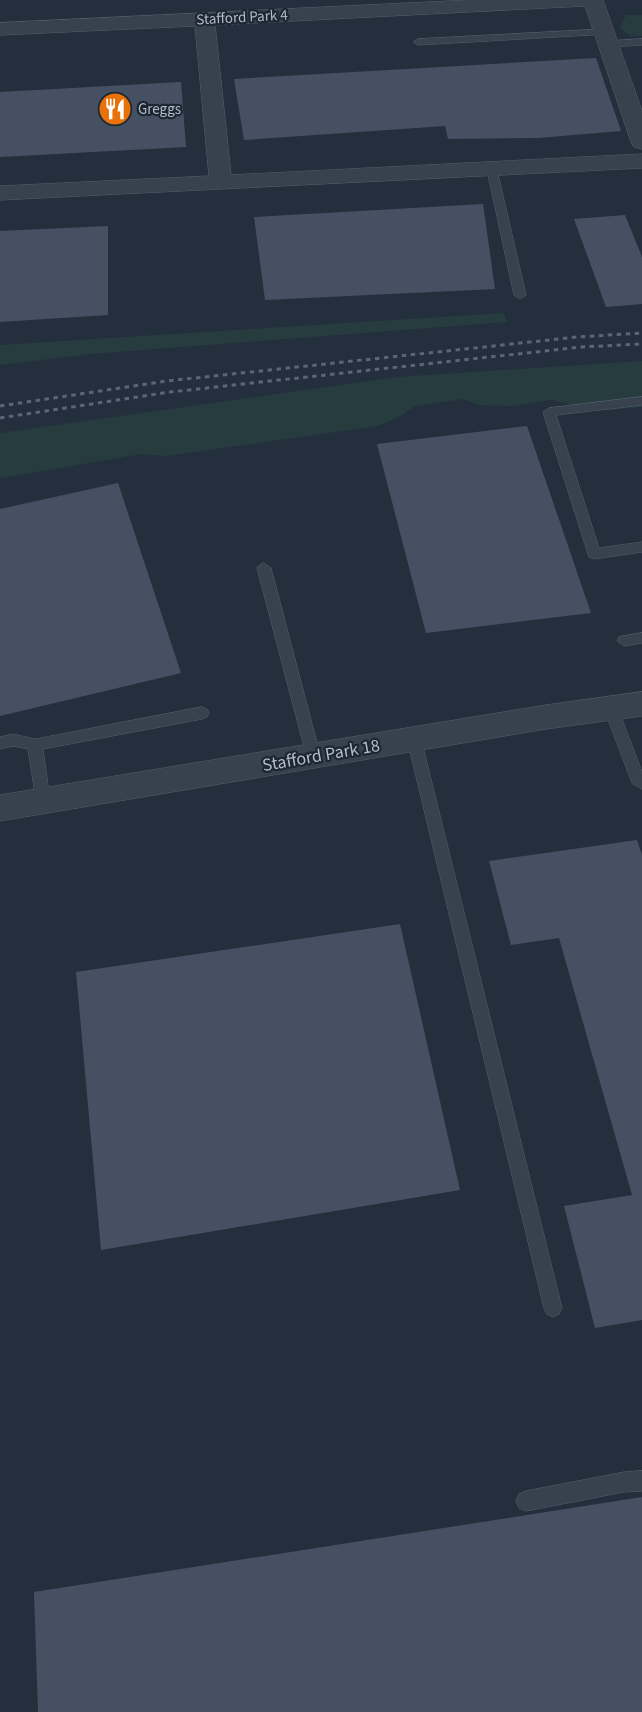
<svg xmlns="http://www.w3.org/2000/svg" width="642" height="1712" font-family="'Source Sans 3',sans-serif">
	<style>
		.green { fill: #263c3f }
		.building { fill: #455162 }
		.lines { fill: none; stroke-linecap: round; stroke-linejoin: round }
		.service-casing { stroke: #565f6c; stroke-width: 1 }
		.minor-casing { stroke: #565f6c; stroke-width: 1 }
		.service { fill: #38414e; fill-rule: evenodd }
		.minor { fill: #38414e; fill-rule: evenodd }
		.rail { stroke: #5a6575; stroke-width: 3; stroke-dasharray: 4.5 4.5; stroke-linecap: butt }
		.labels { text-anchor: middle; stroke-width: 4.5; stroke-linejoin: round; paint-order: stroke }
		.far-street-label { font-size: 15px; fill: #b4bcc9; stroke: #1d2633 }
		.far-poi-label { font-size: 15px; fill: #b4bcc9; stroke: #1d2633; text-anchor: start }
		.street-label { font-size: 18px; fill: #b4bcc9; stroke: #1d2633 }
	</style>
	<rect width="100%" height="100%" fill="#242f3e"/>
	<g class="green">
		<polygon points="626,15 642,15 642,36 630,36 620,27"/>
		<polygon points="504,313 507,322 91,354 0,365 0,345"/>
		<polygon points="642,361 642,407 597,411 551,400 513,406 479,405 464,399 415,406 399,417 378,426 166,456 142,454 0,478 0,433 397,377"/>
	</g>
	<g class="building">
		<polygon points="596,58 621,131 538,138 448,139 445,126 244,140 234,79"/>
		<polygon points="181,82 186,147 0,157 0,92"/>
		<polygon points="483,204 495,289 265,300 254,217"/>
		<polygon points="625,215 642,257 642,304 606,307 574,219"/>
		<polygon points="108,226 108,315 0,322 0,231"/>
		<polygon points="527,426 591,613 426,633 377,444"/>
		<polygon points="118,483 181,673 0,716 0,509"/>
		<polygon points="637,840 642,855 642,1320 595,1328 564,1206 632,1195 559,938 511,945 489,861"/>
		<polygon points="400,924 460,1190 101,1250 76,972"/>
		<polygon points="642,1497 642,1712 38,1712 34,1592"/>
	</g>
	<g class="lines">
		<defs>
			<g id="service">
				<polygon points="605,29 608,30 608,34 418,45 413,42 418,39"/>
				<polygon points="642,39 642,45 609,47 604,44 609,41"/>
				<polygon points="492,167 497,170 526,295 520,299 514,295 487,170"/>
				<polygon points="642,397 642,405 556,415 599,548 642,542 642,552 594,559 589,557 543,412 549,408"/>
				<polygon points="264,563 271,568 321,758 319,762 309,762 307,758 257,568"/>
				<polygon points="642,633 642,643 624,646 617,641 619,637"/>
				<polygon points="611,703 616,705 618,709 642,772 642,789 633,784 631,780 604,709 606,705"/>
				<polygon points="202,707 207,709 209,713 207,717 202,719 43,749 50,800 48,804 38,804 36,800 28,749 13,746 0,749 0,737 13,734 35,739"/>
				<polygon points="414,733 419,735 421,739 562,1308 559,1314 553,1317 547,1314 544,1308 407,739 409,735"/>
				<polygon points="642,1471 642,1491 624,1492 526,1511 519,1508 516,1501 519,1494 526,1491 624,1472"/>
			</g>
			<g id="minor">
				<polygon points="470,0 603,0 642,111 642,149 634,147 631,142 585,6 215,25 231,175 642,154 642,168 0,200 0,186 209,176 195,26 0,35 0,23"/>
				<polygon points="642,692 642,716 546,729 0,821 0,795 546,705"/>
			</g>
		</defs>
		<use href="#service" class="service-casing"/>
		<use href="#minor" class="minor-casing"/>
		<use href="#service" class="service"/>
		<use href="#minor" class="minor"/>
		<g class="rail">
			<polyline points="0,406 167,381 577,337 642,333"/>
			<polyline points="0,418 170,392 581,347 642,344"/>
		</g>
	</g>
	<defs>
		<symbol id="restaurant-disc" viewBox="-11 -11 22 22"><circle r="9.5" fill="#e8710a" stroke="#1d2633"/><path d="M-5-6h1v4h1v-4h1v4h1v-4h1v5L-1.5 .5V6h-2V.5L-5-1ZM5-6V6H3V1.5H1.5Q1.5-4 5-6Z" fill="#fff"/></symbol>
	</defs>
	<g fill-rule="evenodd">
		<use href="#restaurant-disc" x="96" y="90" width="38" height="38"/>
	</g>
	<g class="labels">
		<g class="far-street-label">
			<text transform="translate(242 17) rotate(-3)" y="5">Stafford Park 4</text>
		</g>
		<g class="far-poi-label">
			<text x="138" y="114">Greggs</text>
		</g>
		<g class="street-label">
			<text transform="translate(321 755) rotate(-10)" y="6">Stafford Park 18</text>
		</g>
	</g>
</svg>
